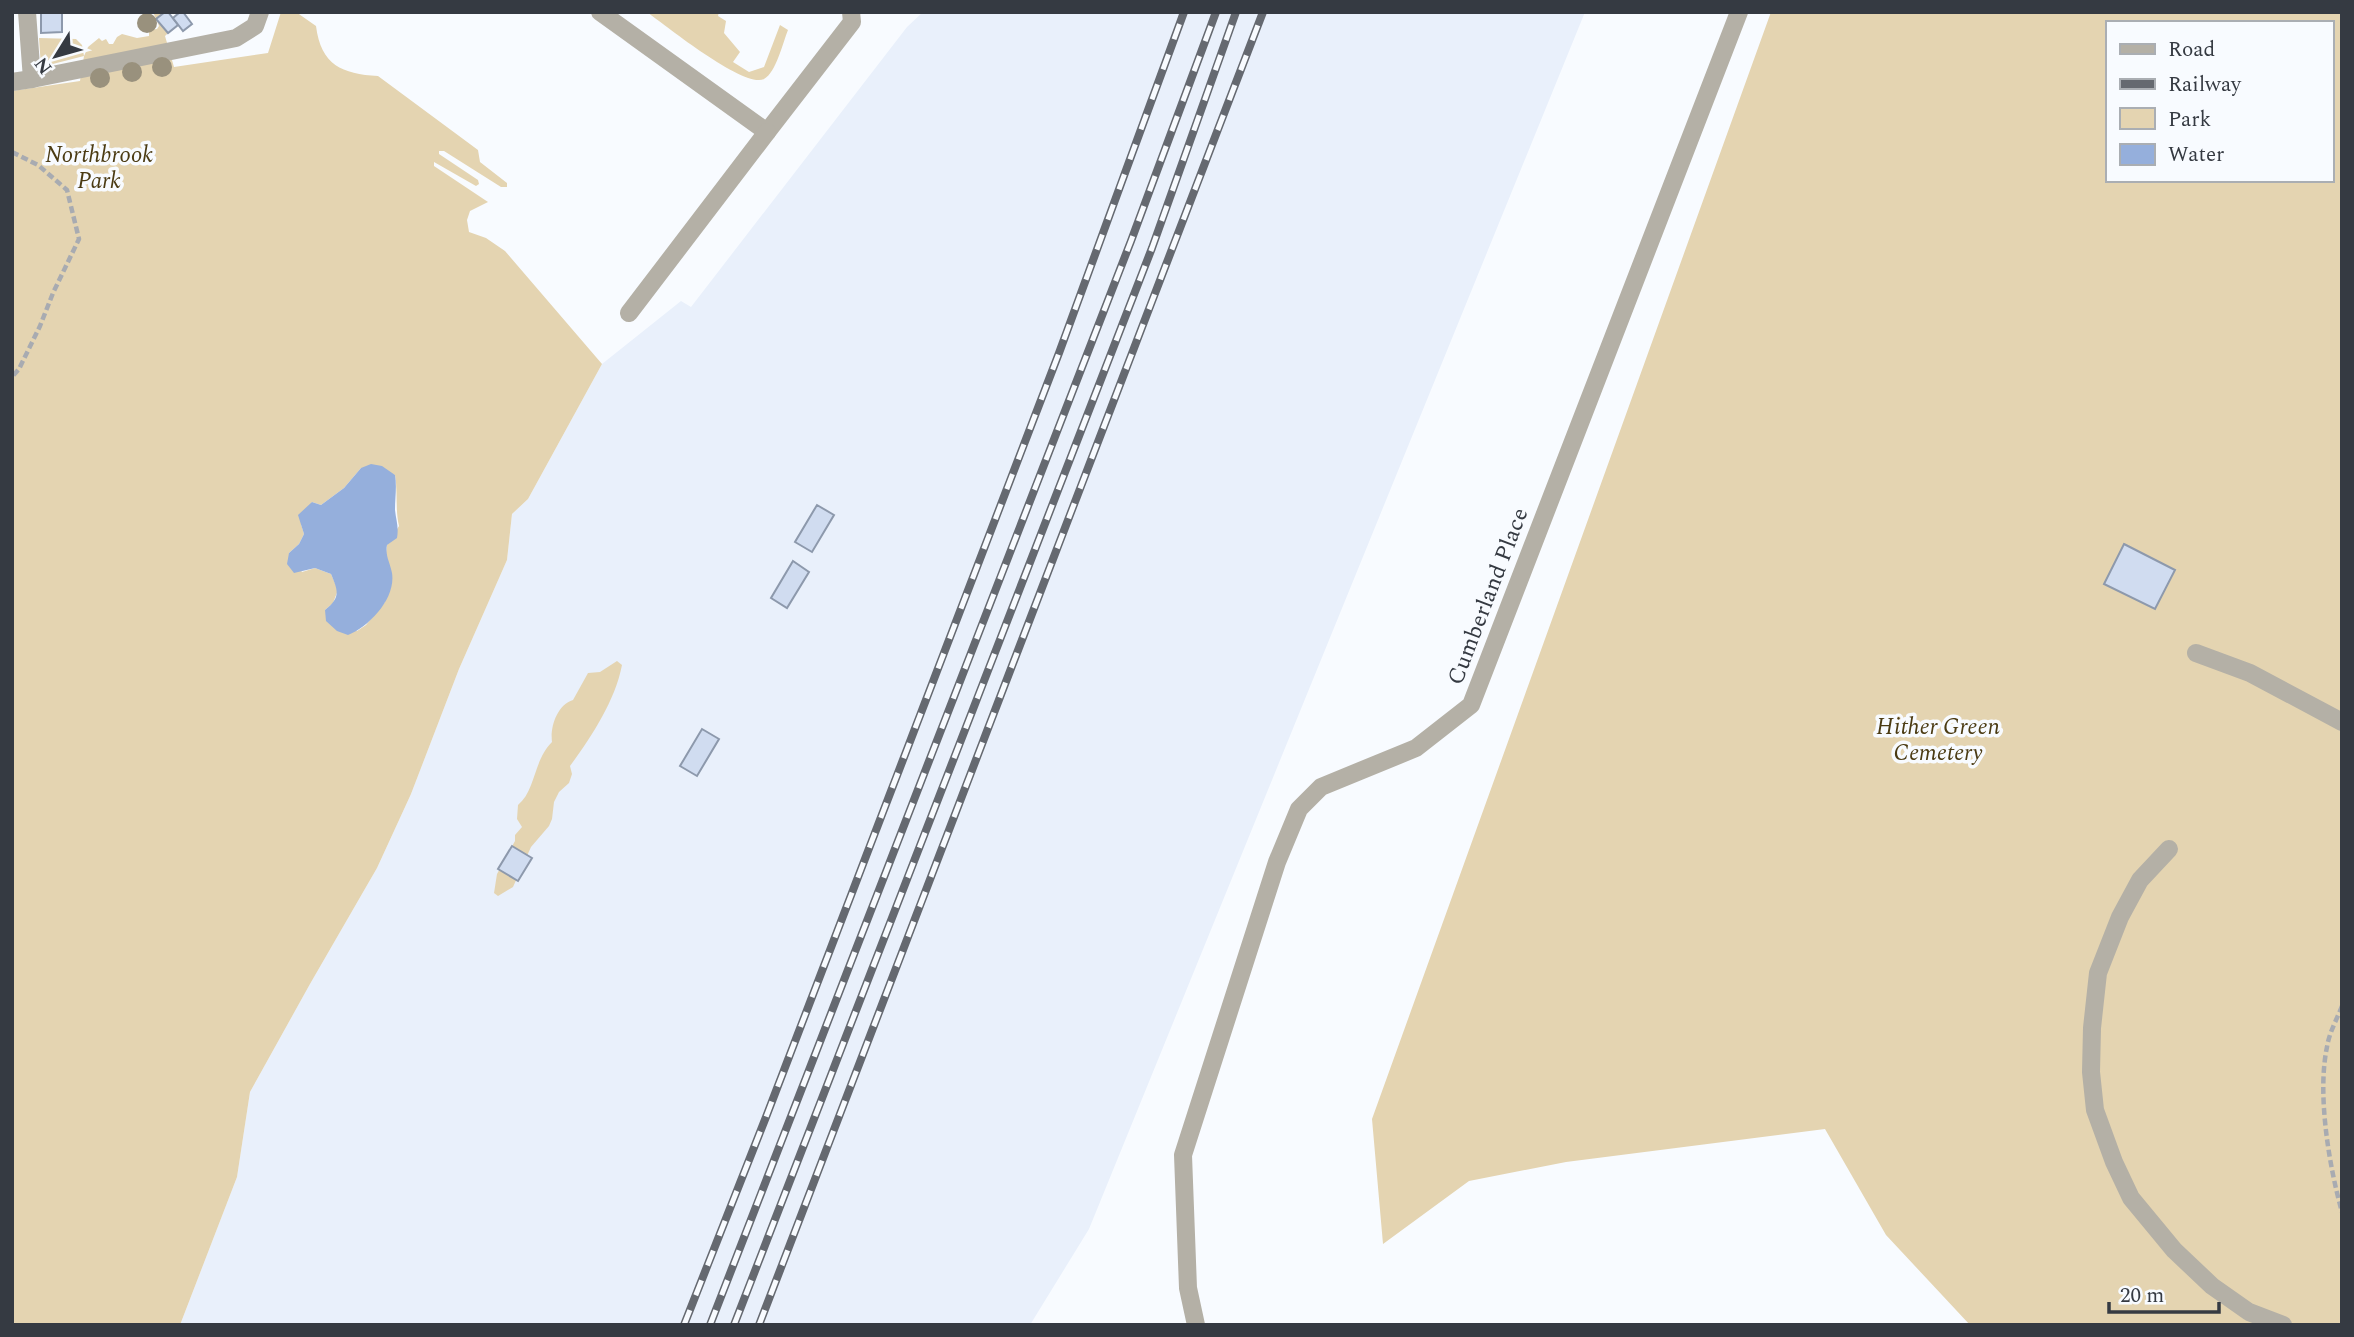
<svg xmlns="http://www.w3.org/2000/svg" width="2354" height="1337" font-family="Spectral,serif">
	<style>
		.built { fill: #e9f0fb }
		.green { fill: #e4d4b1; fill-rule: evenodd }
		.water { fill: #95afdc }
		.building { fill: #d0dcf0; stroke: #8d99ac; stroke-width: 2 }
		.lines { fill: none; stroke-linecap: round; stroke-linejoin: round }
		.path { stroke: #a8abb1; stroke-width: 4.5; stroke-dasharray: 7 3.5; stroke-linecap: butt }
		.lane { stroke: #b4b0a6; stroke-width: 18 }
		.street { stroke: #b4b0a6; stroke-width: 18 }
		.rail-casing { stroke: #656970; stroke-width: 8 }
		.rail { stroke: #f8fbff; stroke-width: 5; stroke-dasharray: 16; stroke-linecap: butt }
		.tree { fill: #99917d }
		.labels { text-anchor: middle; stroke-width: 7; stroke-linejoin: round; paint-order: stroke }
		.park-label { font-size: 23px; font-style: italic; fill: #4b3b13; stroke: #f8fbff }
		.street-label { font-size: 23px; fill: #353a42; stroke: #f8fbff }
	</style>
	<rect width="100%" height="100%" fill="#f8fbff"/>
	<polygon class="built" points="923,12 1585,12 1089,1229 1030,1325 180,1325 237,1177 250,1092 310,984 377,868 411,794 459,669 507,560 512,514 528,499 602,364 681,301 691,307 907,27"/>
	<g class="green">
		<path d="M153,12H165L157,19L168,33L165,36L174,67L268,53L281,12H296L316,26C321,65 342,74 378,76L478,150L480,162L507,183V187H501L444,151H439V154L478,180L479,184L476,186L434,162V166L488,202L470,211L467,220L469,232L486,238L505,251L602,364L528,499L512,514L507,560L459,669L411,794L377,868L310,984L250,1092L237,1177L180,1325H12V91L80,81L84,56L41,67L39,38L76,39L82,45L84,56L88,47L99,38L102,41L106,39L109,44H113L117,37L122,34L137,38L149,36V30L157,29L159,26ZM361,468L395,475C398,492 395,509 399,526L387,545L386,553L385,602L366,625L357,631L325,610L333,603L338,590L331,574L315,568L302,572L289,553L299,544L304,534L301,524L312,502L321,505L344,488Z"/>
		<path d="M647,12H719L718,16L726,21L724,33L740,52L733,62L749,72L764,67L780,25L788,30C783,42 776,73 764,79C745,89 666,26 647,12Z"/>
		<path d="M1771,12H2342V1325H1970L1886,1235L1825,1129L1566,1162L1469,1181L1383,1244L1372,1119ZM2107,23H2331V180H2107Z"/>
		<path d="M617,661L622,665C615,701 592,736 570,766L572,774L569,783L559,792L554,802L552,819L549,826L531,847L513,887L498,896L494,893L497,874L515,841V835L522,827L517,819L518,805C536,790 533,761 552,742C550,727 557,705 573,700L588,673L600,672Z"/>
	</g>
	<path class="water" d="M371,464L382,466L395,475C397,487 395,497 395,510C396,520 399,527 397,538L387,545C385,556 390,562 392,573C396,598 370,626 348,635L337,631L326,621L325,610C341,597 338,591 331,574L315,568L294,573L287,564L289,553L299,544L304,534L298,515L312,502L321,505L344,488L361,468Z"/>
	<g class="building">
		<polygon points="41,12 62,12 62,32 41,33"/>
		<polygon points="165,12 168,12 178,25 168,33 156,19"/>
		<polygon points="180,12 183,12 192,24 183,31 173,18"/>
		<polygon points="817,505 834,515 812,552 795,542"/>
		<polygon points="2124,544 2175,570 2155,609 2104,584"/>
		<polygon points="793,561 809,572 787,608 771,598"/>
		<polygon points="702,729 719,739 697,776 680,766"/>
		<polygon points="512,846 532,858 518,881 498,869"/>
	</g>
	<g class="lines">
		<g class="path">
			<polyline points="12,152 38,165 67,190 79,239 53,293 40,326 19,369 12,377"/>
			<path d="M2342,1006C2337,1019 2329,1033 2327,1047C2317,1094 2329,1166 2342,1212"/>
		</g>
		<g class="lane">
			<polyline points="600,12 767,132 852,22 851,12"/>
			<polyline points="32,79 236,38 255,26 260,12"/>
			<polyline points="12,82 32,79 27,12"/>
			<polyline points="629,313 767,132"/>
			<polyline points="2196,653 2250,673 2342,722"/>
			<polyline points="2169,849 2140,880 2120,917 2098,973 2092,1028 2091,1072 2095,1110 2114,1162 2131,1198 2174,1250 2212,1286 2249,1312 2283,1325"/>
		</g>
		<polyline class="street" points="1196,1325 1188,1288 1183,1155 1277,862 1299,809 1321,787 1416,748 1471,705 1739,12"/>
		<defs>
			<g id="rail">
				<polyline points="684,1325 766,1117 1059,353 1184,12"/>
				<polyline points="710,1325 1131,241 1216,12"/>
				<polyline points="734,1325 1152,248 1236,12"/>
				<polyline points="759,1325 1263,12"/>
			</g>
		</defs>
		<use href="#rail" class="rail-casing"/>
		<use href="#rail" class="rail"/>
	</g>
	<g class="tree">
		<circle cx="147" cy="23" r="10"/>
		<circle cx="162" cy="67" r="10"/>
		<circle cx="132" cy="72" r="10"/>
		<circle cx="100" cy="78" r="10"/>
	</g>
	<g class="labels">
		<g class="park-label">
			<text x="99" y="162">Northbrook<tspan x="99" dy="26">Park</tspan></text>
			<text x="1938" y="734">Hither Green<tspan x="1938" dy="26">Cemetery</tspan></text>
		</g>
		<g class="street-label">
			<text transform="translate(1487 596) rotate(-69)" y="8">Cumberland Place</text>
		</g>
	</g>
	<rect width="2354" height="1337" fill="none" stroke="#353a42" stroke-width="28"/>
	<rect x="2106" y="21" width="228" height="161" fill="#f8fbff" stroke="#aaaeb3" stroke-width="2"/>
	<rect x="2120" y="44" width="35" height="10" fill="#b4b0a6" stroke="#aaaeb3" stroke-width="2"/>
	<text x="2168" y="56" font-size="21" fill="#353a42">Road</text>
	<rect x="2120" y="79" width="35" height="10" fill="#656970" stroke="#aaaeb3" stroke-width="2"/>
	<text x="2168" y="91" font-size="21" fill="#353a42">Railway</text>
	<rect x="2120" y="108" width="35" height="21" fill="#e4d4b1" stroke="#aaaeb3" stroke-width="2"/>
	<text x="2168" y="126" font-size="21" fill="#353a42">Park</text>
	<rect x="2120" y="144" width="35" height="21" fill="#95afdc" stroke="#aaaeb3" stroke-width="2"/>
	<text x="2168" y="161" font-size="21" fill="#353a42">Water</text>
	<g transform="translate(56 56) rotate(233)" stroke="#f8fbff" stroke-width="5" paint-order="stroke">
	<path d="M0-5L12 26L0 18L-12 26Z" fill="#353a42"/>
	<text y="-10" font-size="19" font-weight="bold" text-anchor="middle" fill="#353a42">N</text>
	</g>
	<path d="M2109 1302v10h110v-10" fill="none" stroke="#353a42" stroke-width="3.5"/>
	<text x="2120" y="1302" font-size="21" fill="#353a42" stroke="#f8fbff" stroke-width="5" paint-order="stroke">20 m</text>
</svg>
